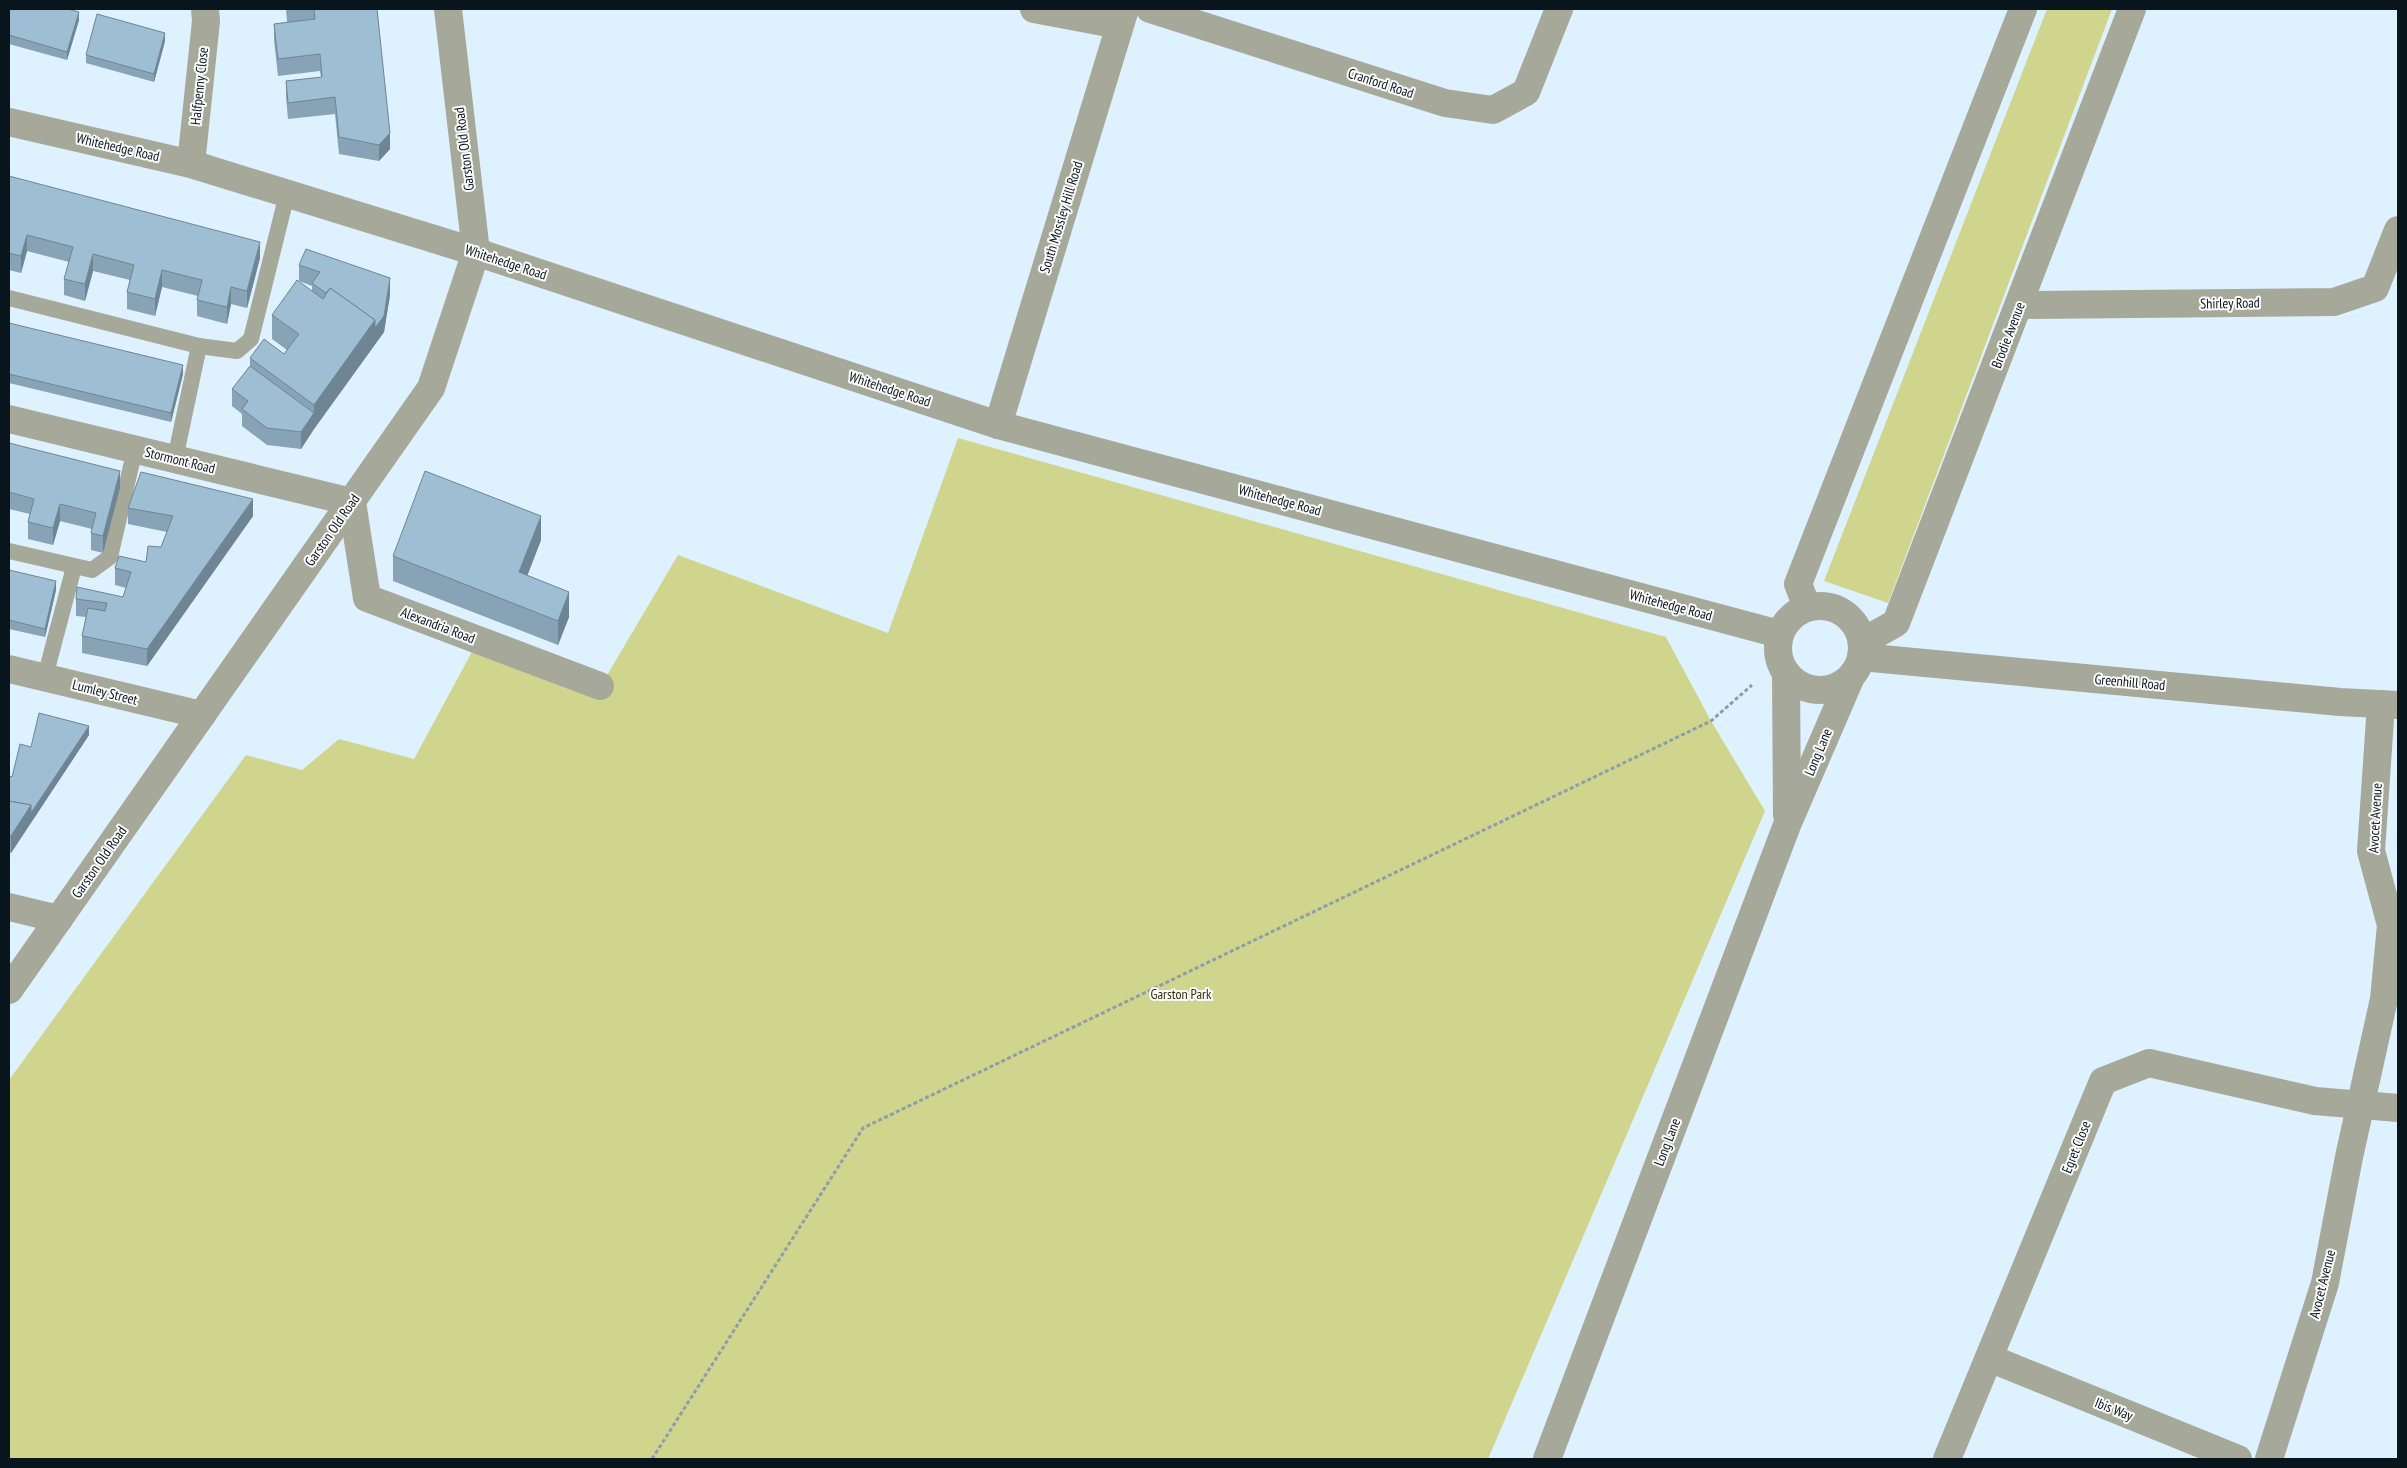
<svg xmlns="http://www.w3.org/2000/svg" width="2407" height="1468" font-family="'PT Sans Narrow',sans-serif">
	<style>
		.green { fill: #d0d58e }
		.lines { fill: none; stroke-linecap: round; stroke-linejoin: round }
		.path { stroke: #8d9ea9; stroke-width: 3; stroke-dasharray: 4 2.5; stroke-linecap: butt }
		.service { stroke: #a6a899; stroke-width: 16 }
		.minor { stroke: #a6a899; stroke-width: 28 }
		.tertiary { stroke: #a6a899; stroke-width: 28 }
		.wall { fill: #88a3b5 }
		.shaded-wall { fill: #6f8594 }
		.building { fill: #9ebed3; stroke: #6f8594 }
		.labels { text-anchor: middle; stroke-width: 4; stroke-linejoin: round; paint-order: stroke }
		.street-label { font-size: 14px; fill: #09151c; stroke: #fbfbfb }
		.park-label { font-size: 14px; fill: #2f310a; stroke: #fbfbfb }
	</style>
	<rect width="100%" height="100%" fill="#def1ff"/>
	<g class="green">
		<polygon points="2047,9 2112,9 1888,603 1824,581"/>
		<polygon points="958,438 1666,637 1711,721 1765,811 1488,1459 9,1459 9,1080 246,755 302,770 339,739 414,759 480,637 606,677 678,555 888,633"/>
	</g>
	<g class="lines">
		<polyline class="path" points="652,1459 863,1128 1711,721 1752,685"/>
		<g class="service">
			<polyline points="9,298 199,346 237,351 251,339 287,194"/>
			<polyline points="175,459 199,346"/>
			<polyline points="9,551 92,570 110,557 135,449"/>
			<polyline points="45,677 74,567"/>
		</g>
		<g class="minor">
			<polyline points="1034,9 1119,25"/>
			<polyline points="1150,9 1445,103 1493,110 1526,92 1559,9"/>
			<polyline points="9,122 191,164 476,252 998,425 1779,634"/>
			<polyline points="191,164 206,21 205,9"/>
			<polyline points="2020,305 2334,302 2375,288 2398,230"/>
			<polyline points="9,419 352,502 367,598 600,686"/>
			<polyline points="998,425 1125,9"/>
			<polyline points="1861,657 2340,702 2398,705"/>
			<polyline points="9,669 202,715"/>
			<polyline points="9,907 59,919"/>
			<polyline points="9,990 431,388 476,252 448,9"/>
			<polyline points="1989,1358 2238,1459"/>
			<polyline points="1947,1459 2103,1081 2149,1063 2315,1101 2398,1108"/>
			<polyline points="2269,1459 2325,1283 2349,1157 2384,999 2391,925 2371,851 2381,704"/>
		</g>
		<g class="tertiary">
			<circle cx="1820" cy="648" r="42"/>
			<polyline points="1807,607 1798,584 2023,9"/>
			<polyline points="1862,642 1896,623 2132,9"/>
			<polyline points="1786,674 1787,815"/>
			<polyline points="1547,1459 1787,825 1850,679"/>
		</g>
	</g>
	<g class="wall">
		<polygon points="9,9 79,20 67,60 9,44"/>
		<polygon points="286,9 377,9 390,149 379,161 339,154 335,114 288,119 286,97 286,81 321,77 320,71 278,76 274,40 274,24 287,22"/>
		<polygon points="165,41 154,82 86,63 86,55"/>
		<polygon points="9,176 260,258 247,308 231,304 227,324 197,316 197,300 198,296 162,287 155,316 127,309 127,292 130,280 93,271 85,301 64,295 64,279 69,262 27,251 21,273 9,270"/>
		<polygon points="299,265 390,295 384,332 314,429 301,449 267,445 242,426 242,414 232,406 232,389 250,366 250,358 284,354 287,350 272,339 272,315 312,291 312,286 299,281"/>
		<polygon points="9,323 183,374 171,422 9,383"/>
		<polygon points="9,443 120,488 103,553 91,550 91,533 92,529 60,521 53,545 28,539 28,522 30,514 9,509"/>
		<polygon points="128,508 253,516 147,666 82,653 82,636 86,617 76,616 76,599 123,597 126,588 115,585 115,568 146,562 161,547 167,532 128,524"/>
		<polygon points="541,540 527,576 569,617 558,645 393,581 393,556"/>
		<polygon points="9,570 56,590 45,637 9,629"/>
		<polygon points="89,735 11,853 9,852 9,776 12,777 31,747"/>
	</g>
	<g class="shaded-wall">
		<polygon points="79,12 79,20 67,60 67,52"/>
		<polygon points="165,33 165,41 154,82 154,74"/>
		<polygon points="390,133 390,149 379,161 379,145"/>
		<polygon points="27,235 27,251 21,273 21,256"/>
		<polygon points="260,242 260,258 247,308 247,291"/>
		<polygon points="93,254 93,271 85,301 85,284"/>
		<polygon points="162,270 162,287 155,316 155,299"/>
		<polygon points="390,278 390,295 384,332 314,429 301,449 301,432 314,413 314,405 375,320"/>
		<polygon points="231,287 231,304 227,324 227,307"/>
		<polygon points="183,365 183,374 171,422 171,413"/>
		<polygon points="120,471 120,488 103,553 103,536"/>
		<polygon points="253,499 253,516 147,666 147,649"/>
		<polygon points="60,504 60,521 53,545 53,528"/>
		<polygon points="541,516 541,540 519,597 519,572"/>
		<polygon points="56,581 56,590 45,637 45,629"/>
		<polygon points="569,592 569,617 558,645 558,621"/>
		<polygon points="89,726 89,735 11,853 11,836 31,805"/>
	</g>
	<g class="building">
		<polygon points="9,9 68,9 79,12 67,52 9,35"/>
		<polygon points="314,9 377,9 390,133 379,145 339,137 335,97 288,103 286,81 322,77 320,54 278,59 274,24 315,19"/>
		<polygon points="97,14 165,33 154,74 86,55"/>
		<polygon points="9,176 260,242 247,291 231,287 227,307 197,300 202,280 162,270 155,299 127,292 134,265 93,254 85,284 64,279 73,247 27,235 21,256 9,253"/>
		<polygon points="306,249 390,278 384,316 375,328 375,320 330,288 326,293 312,283 320,272 299,265"/>
		<polygon points="297,280 323,299 330,288 375,320 314,405 250,358 264,339 284,354 299,334 272,315"/>
		<polygon points="9,323 183,365 171,413 9,374"/>
		<polygon points="250,366 314,413 301,432 267,428 242,409 248,401 232,389"/>
		<polygon points="9,443 120,471 103,536 91,533 96,513 60,504 53,528 28,522 34,499 9,492"/>
		<polygon points="425,471 541,516 519,572 569,592 558,621 393,556"/>
		<polygon points="141,472 253,499 147,649 82,636 88,608 105,611 107,603 76,599 77,587 123,597 131,572 115,568 119,556 146,562 148,546 161,547 173,516 128,508"/>
		<polygon points="9,570 56,581 45,629 9,620"/>
		<polygon points="39,713 89,726 31,813 31,805 9,801 9,776 12,777 20,744 31,747"/>
		<polygon points="9,801 31,805 11,836 9,836"/>
	</g>
	<g class="labels">
		<g class="street-label">
			<text transform="translate(1381 83) rotate(18)" y="5">Cranford Road</text>
			<text transform="translate(199 86) rotate(-84)" y="5">Halfpenny Close</text>
			<text transform="translate(118 147) rotate(13)" y="5">Whitehedge Road</text>
			<text transform="translate(464 149) rotate(-97)" y="5">Garston Old Road</text>
			<text transform="translate(1061 217) rotate(-73)" y="5">South Mossley Hill Road</text>
			<text transform="translate(506 262) rotate(18)" y="5">Whitehedge Road</text>
			<text transform="translate(2230 303) rotate(-1)" y="5">Shirley Road</text>
			<text transform="translate(2008 335) rotate(-69)" y="5">Brodie Avenue</text>
			<text transform="translate(890 389) rotate(18)" y="5">Whitehedge Road</text>
			<text transform="translate(180 460) rotate(14)" y="5">Stormont Road</text>
			<text transform="translate(1280 500) rotate(15)" y="5">Whitehedge Road</text>
			<text transform="translate(332 530) rotate(-55)" y="5">Garston Old Road</text>
			<text transform="translate(1671 605) rotate(15)" y="5">Whitehedge Road</text>
			<text transform="translate(438 625) rotate(21)" y="5">Alexandria Road</text>
			<text transform="translate(2130 682) rotate(5)" y="5">Greenhill Road</text>
			<text transform="translate(105 692) rotate(14)" y="5">Lumley Street</text>
			<text transform="translate(1818 752) rotate(-67)" y="5">Long Lane</text>
			<text transform="translate(2375 818) rotate(-87)" y="5">Avocet Avenue</text>
			<text transform="translate(99 862) rotate(-55)" y="5">Garston Old Road</text>
			<text transform="translate(1667 1142) rotate(-69)" y="5">Long Lane</text>
			<text transform="translate(2076 1147) rotate(-68)" y="5">Egret Close</text>
			<text transform="translate(2322 1284) rotate(-76)" y="5">Avocet Avenue</text>
			<text transform="translate(2114 1409) rotate(22)" y="5">Ibis Way</text>
		</g>
		<g class="park-label">
			<text x="1181" y="999">Garston Park</text>
		</g>
	</g>
	<rect width="2407" height="1468" fill="none" stroke="#09151c" stroke-width="20"/>
</svg>
